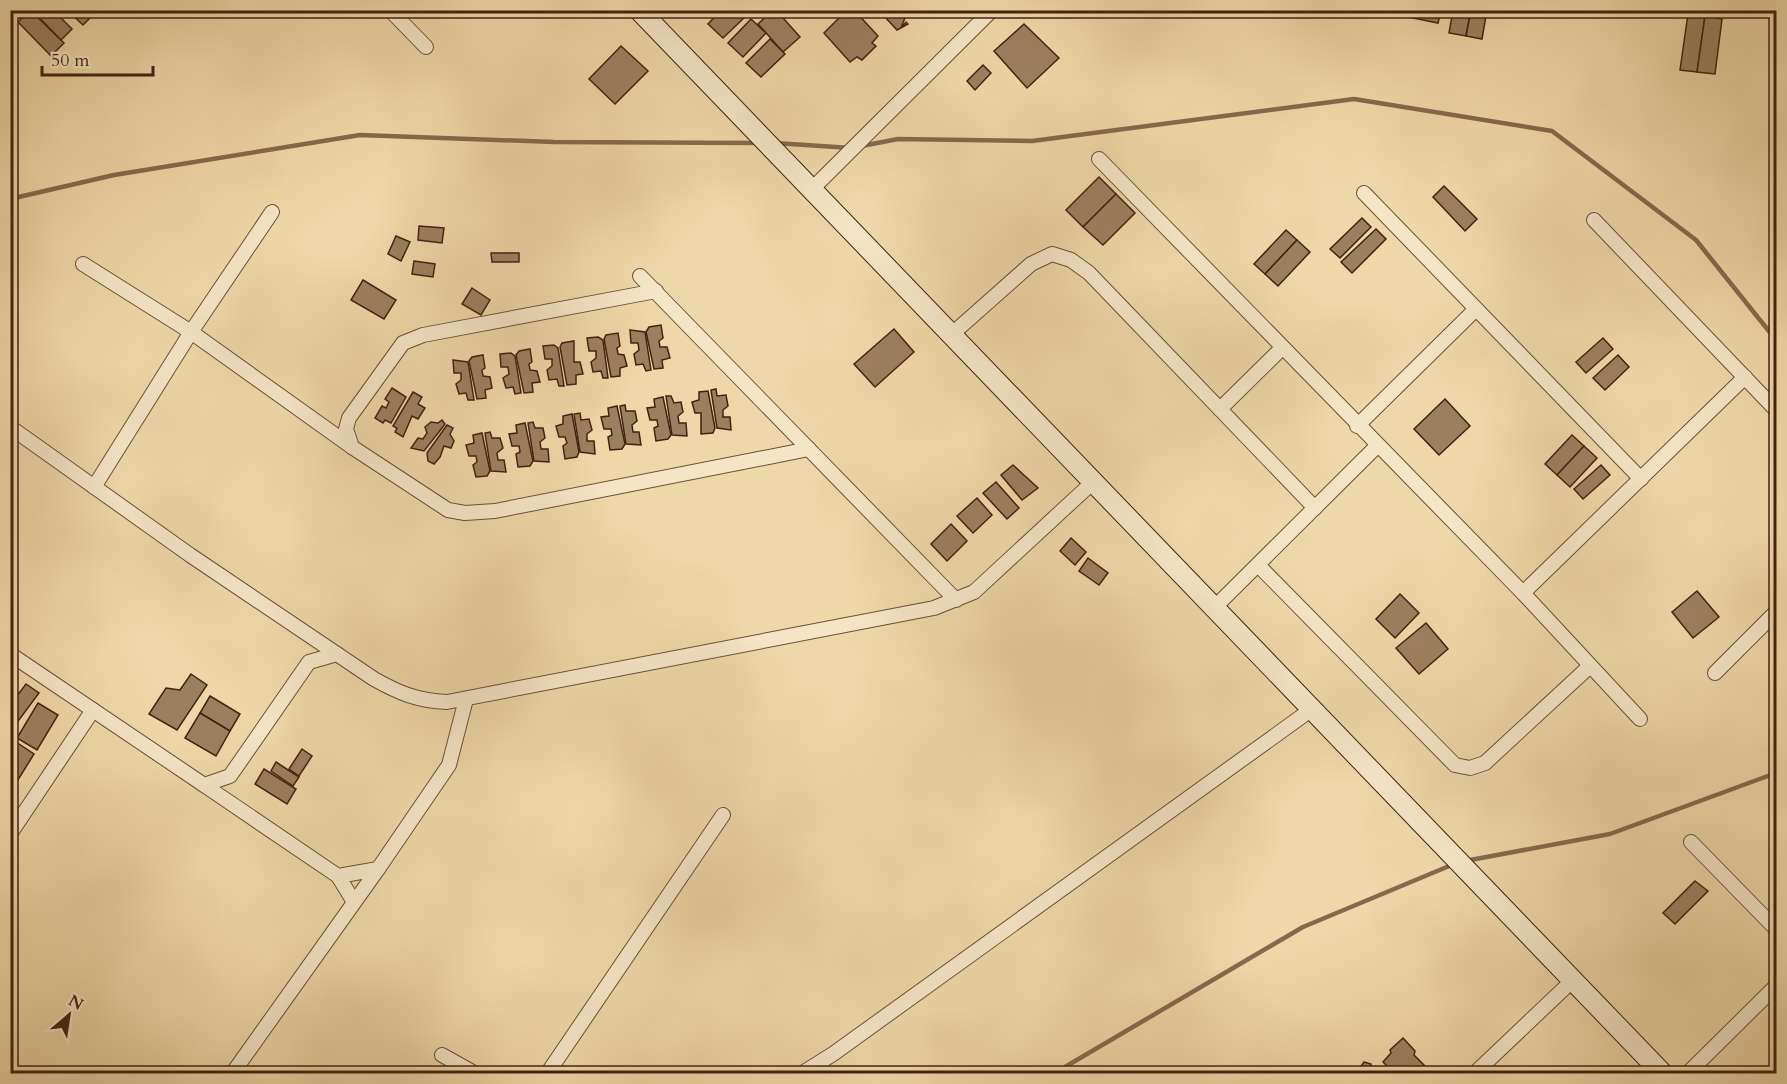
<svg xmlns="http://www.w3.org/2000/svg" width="1787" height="1084" font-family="Cardo,serif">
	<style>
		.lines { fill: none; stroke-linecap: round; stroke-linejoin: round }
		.stream { stroke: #85694c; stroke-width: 4.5 }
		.building { fill: #9b805f; stroke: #41220f; stroke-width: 1.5 }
		.street-casing { stroke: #6c4f35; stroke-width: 16 }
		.secondary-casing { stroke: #41220f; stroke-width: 22 }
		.street { stroke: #f4e5c6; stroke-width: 14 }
		.secondary { stroke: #f4e5c6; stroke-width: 20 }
	</style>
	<rect width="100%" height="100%" fill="#eed7a8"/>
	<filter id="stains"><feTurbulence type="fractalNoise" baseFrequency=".00333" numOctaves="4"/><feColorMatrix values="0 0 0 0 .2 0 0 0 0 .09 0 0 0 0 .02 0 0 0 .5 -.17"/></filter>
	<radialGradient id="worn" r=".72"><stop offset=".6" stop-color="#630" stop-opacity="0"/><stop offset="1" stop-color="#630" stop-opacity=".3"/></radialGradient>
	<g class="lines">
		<g class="stream">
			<polyline points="775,143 851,148"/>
			<polyline points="862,146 898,139 1032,141 1354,99 1552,131 1696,240 1776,340"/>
			<polyline points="10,199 114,175 360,135 554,142 758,143"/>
			<polyline points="1465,861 1610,834 1776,773"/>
			<polyline points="1053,1074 1303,927 1454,864"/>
		</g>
	</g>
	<g class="building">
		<polygon points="30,10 64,43 51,56 18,22"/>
		<polygon points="32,10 53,10 72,29 61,40"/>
		<polygon points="67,10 98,10 83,25"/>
		<polygon points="721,10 742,10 747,15 723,38 708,24"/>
		<polygon points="773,10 776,10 800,37 783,52 758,24"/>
		<polygon points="847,10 854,10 878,36 872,43 876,46 862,60 857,57 850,62 824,33"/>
		<polygon points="873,10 908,10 901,28 906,22 908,24 897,30 884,16 879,16"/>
		<polygon points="1404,10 1441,10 1438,23 1403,16"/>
		<polygon points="1453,10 1471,10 1466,36 1449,33"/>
		<polygon points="1471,10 1487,10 1482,39 1466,36"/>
		<polygon points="1688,14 1705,16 1697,72 1680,70"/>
		<polygon points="1705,16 1722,19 1715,74 1697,72"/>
		<polygon points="751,19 766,33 743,57 728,43"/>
		<polygon points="1024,24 1059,58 1027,88 994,51"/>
		<polygon points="770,39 785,54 761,77 746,63"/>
		<polygon points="621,46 648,71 615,104 589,79"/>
		<polygon points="983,65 991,73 975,90 967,81"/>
		<polygon points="1099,177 1116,194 1083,227 1066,210"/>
		<polygon points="1444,186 1477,219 1465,231 1433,197"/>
		<polygon points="1116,194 1135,213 1103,245 1083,227"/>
		<polygon points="1362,218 1371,227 1340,258 1330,249"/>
		<polygon points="419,226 444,228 442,243 418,240"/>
		<polygon points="1376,229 1386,239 1352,273 1341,262"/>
		<polygon points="1286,230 1297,240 1265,274 1254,264"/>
		<polygon points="396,236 410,242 401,261 388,254"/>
		<polygon points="1297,240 1310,252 1278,286 1265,274"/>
		<polygon points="491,253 519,253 519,262 492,262"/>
		<polygon points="414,261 435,264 433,277 412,274"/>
		<polygon points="363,280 396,300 384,319 351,300"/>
		<polygon points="472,288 490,300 481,315 462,304"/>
		<polygon points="661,325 663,338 659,341 660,347 667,347 670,358 662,360 663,368 654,369 646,332 649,327"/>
		<polygon points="894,329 914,352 875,387 854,364"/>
		<polygon points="630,330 645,332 651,370 646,371 643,364 636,365 634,354 639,350 638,343 631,343"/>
		<polygon points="618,333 620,346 617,348 618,354 624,355 627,366 620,368 620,376 611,377 604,339 606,335"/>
		<polygon points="598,337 603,340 608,378 603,378 601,371 593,372 591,362 596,358 596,351 589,351 587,338"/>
		<polygon points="1603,338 1613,349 1586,373 1576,362"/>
		<polygon points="574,341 574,362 580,362 583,374 576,375 576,384 567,385 560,347 562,343"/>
		<polygon points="554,345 558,348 564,386 559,386 557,379 549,380 547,370 552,366 552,359 545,359 543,346"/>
		<polygon points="530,349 532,362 529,364 530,370 537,371 540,382 532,383 533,392 524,393 516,355 519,351"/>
		<polygon points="511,353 515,356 521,393 515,394 513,387 506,388 503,378 509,374 508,367 501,367 500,354"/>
		<polygon points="483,355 485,368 482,370 483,376 490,377 492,388 485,390 486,398 477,399 469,361 472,357"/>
		<polygon points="1618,355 1629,367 1605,390 1593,378"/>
		<polygon points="453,360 468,362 474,400 468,400 466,393 459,394 456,384 461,380 461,373 454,373"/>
		<polygon points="392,388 406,397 391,423 385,420 383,423 375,418 382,406 386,408 389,402 385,399"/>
		<polygon points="716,389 717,396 726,395 728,406 723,410 723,417 730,417 731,430 717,428 711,390"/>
		<polygon points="708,391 715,428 713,433 701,434 701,413 695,413 692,402 699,400 699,392"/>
		<polygon points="413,392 422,397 418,404 425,408 418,419 412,416 403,437 395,432 397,428 393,426"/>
		<polygon points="666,396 671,396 674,403 681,402 683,412 678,416 679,423 686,423 687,436 672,435"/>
		<polygon points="663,397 671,435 668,439 656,441 654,428 658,426 657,420 650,420 647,408 655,407 654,399"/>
		<polygon points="1445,399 1470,426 1439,455 1414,429"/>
		<polygon points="625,405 626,411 635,411 637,421 632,425 633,432 639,432 641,445 626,444 620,406"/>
		<polygon points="617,406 625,444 622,449 610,450 608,437 612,435 611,429 604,429 601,417 609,416 608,408"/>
		<polygon points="580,413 581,420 589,419 592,430 587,434 587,441 594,441 595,454 580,452 574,414"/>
		<polygon points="572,414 579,452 577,457 565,459 563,446 567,443 565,437 559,437 556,426 563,424 563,416"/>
		<polygon points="442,420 445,424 442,428 424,451 411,448 418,438 423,439 427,433 425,427 431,422 438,423"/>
		<polygon points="533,422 535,428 543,428 545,438 540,442 541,449 548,449 549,462 534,461 528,423"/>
		<polygon points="525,423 533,461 530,466 518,467 516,454 520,452 519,446 512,446 509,434 517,433 516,425"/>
		<polygon points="447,425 453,428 450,434 454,441 451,448 444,446 440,457 434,464 428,461 427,453"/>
		<polygon points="490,432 492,438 500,438 503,448 497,453 498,460 504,460 506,472 491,471 485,433"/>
		<polygon points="482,433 490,471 487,476 476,477 473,465 477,462 476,456 469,456 466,445 474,443 473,435"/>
		<polygon points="1572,435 1584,446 1557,475 1545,464"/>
		<polygon points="1584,446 1597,458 1570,487 1557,475"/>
		<polygon points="1013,465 1038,488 1022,500 1001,475"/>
		<polygon points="1601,465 1610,475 1583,499 1574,489"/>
		<polygon points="996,482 1019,508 1007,519 983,493"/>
		<polygon points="977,498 992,515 973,533 957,516"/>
		<polygon points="951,524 967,541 947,561 931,544"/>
		<polygon points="1071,538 1086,552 1075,565 1060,551"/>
		<polygon points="1088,558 1108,573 1099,585 1079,571"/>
		<polygon points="1697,591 1719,617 1693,638 1672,612"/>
		<polygon points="1400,594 1419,613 1395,638 1376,619"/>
		<polygon points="1426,623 1448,649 1419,674 1396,648"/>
		<polygon points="191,674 207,685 177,730 149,714 166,688 180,690"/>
		<polygon points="26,684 39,693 16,724 10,719 10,705"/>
		<polygon points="210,696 240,714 230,731 200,713"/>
		<polygon points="38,703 58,715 37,750 17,738"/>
		<polygon points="200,713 230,731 216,756 185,738"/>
		<polygon points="10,738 34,754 16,783 10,780"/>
		<polygon points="302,749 312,756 299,776 289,769"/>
		<polygon points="276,762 299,777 293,786 271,771"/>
		<polygon points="264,769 296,789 287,804 255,784"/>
		<polygon points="1695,881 1708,891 1675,924 1663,913"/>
		<polygon points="1403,1038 1415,1051 1414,1055 1427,1068 1422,1074 1395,1074 1383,1062 1391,1053 1390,1050"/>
		<polygon points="1364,1062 1371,1064 1371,1070 1374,1074 1355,1074"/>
	</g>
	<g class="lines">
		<defs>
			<g id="street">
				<polyline points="390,10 426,47"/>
				<polyline points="1099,159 1523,593 1640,719"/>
				<polyline points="811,190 992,10"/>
				<polyline points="1364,193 1641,479"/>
				<polyline points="1594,220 1776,410"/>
				<polyline points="83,264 191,332 352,447"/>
				<polyline points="640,276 956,600"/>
				<polyline points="656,291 423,335 403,343 349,418 346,429 352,447 448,510 465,513 495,511 809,449"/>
				<polyline points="951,335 1031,264 1052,254 1071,260 1089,273 1315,508"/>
				<polyline points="1220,409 1282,348"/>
				<polyline points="1357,426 1476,309"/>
				<path d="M10,427L190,555L374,679C399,693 418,701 447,702L934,608L974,592L1093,482"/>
				<polyline points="94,487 191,332 272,212"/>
				<polyline points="1258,565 1455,765 1470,768 1485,763 1590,666"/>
				<polyline points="1523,593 1745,377"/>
				<polyline points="1214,608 1377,446"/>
				<polyline points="10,654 204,785 230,776 309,662 337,654"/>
				<polyline points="1715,673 1776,612"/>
				<polyline points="204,785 338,876 378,869 449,765 466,699"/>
				<polyline points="10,834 93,710"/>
				<polyline points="1691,842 1776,929"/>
				<polyline points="338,876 354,902"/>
				<polyline points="442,1055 476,1074"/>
				<polyline points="232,1074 378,869"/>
				<polyline points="547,1074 723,815"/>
				<polyline points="801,1074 833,1054 1312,709"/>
				<polyline points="1474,1074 1573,980"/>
				<polyline points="1687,1074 1776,986"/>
			</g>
			<polyline id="secondary" points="639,10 1663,1074"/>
		</defs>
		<use href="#street" class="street-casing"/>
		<use href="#secondary" class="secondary-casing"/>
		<use href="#street" class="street"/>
		<use href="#secondary" class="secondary"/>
	</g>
	<rect width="1787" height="1084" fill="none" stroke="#eed7a8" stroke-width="36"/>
	<rect x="12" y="12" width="1763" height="1060" fill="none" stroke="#41220f" stroke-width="3"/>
	<rect x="18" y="18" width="1751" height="1048" fill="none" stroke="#41220f" stroke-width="1.5"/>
	<g transform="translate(69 1015) rotate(29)" stroke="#f4e5c6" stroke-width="4.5" paint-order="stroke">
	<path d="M0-4.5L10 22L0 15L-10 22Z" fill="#41220f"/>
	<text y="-9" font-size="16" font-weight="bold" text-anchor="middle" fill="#41220f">N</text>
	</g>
	<path d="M42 66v9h111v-9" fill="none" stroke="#41220f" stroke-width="3"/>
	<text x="51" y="66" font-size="18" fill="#41220f" stroke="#f4e5c6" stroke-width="4.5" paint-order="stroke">50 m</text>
	<rect width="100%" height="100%" filter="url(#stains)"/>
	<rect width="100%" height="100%" fill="url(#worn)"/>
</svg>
